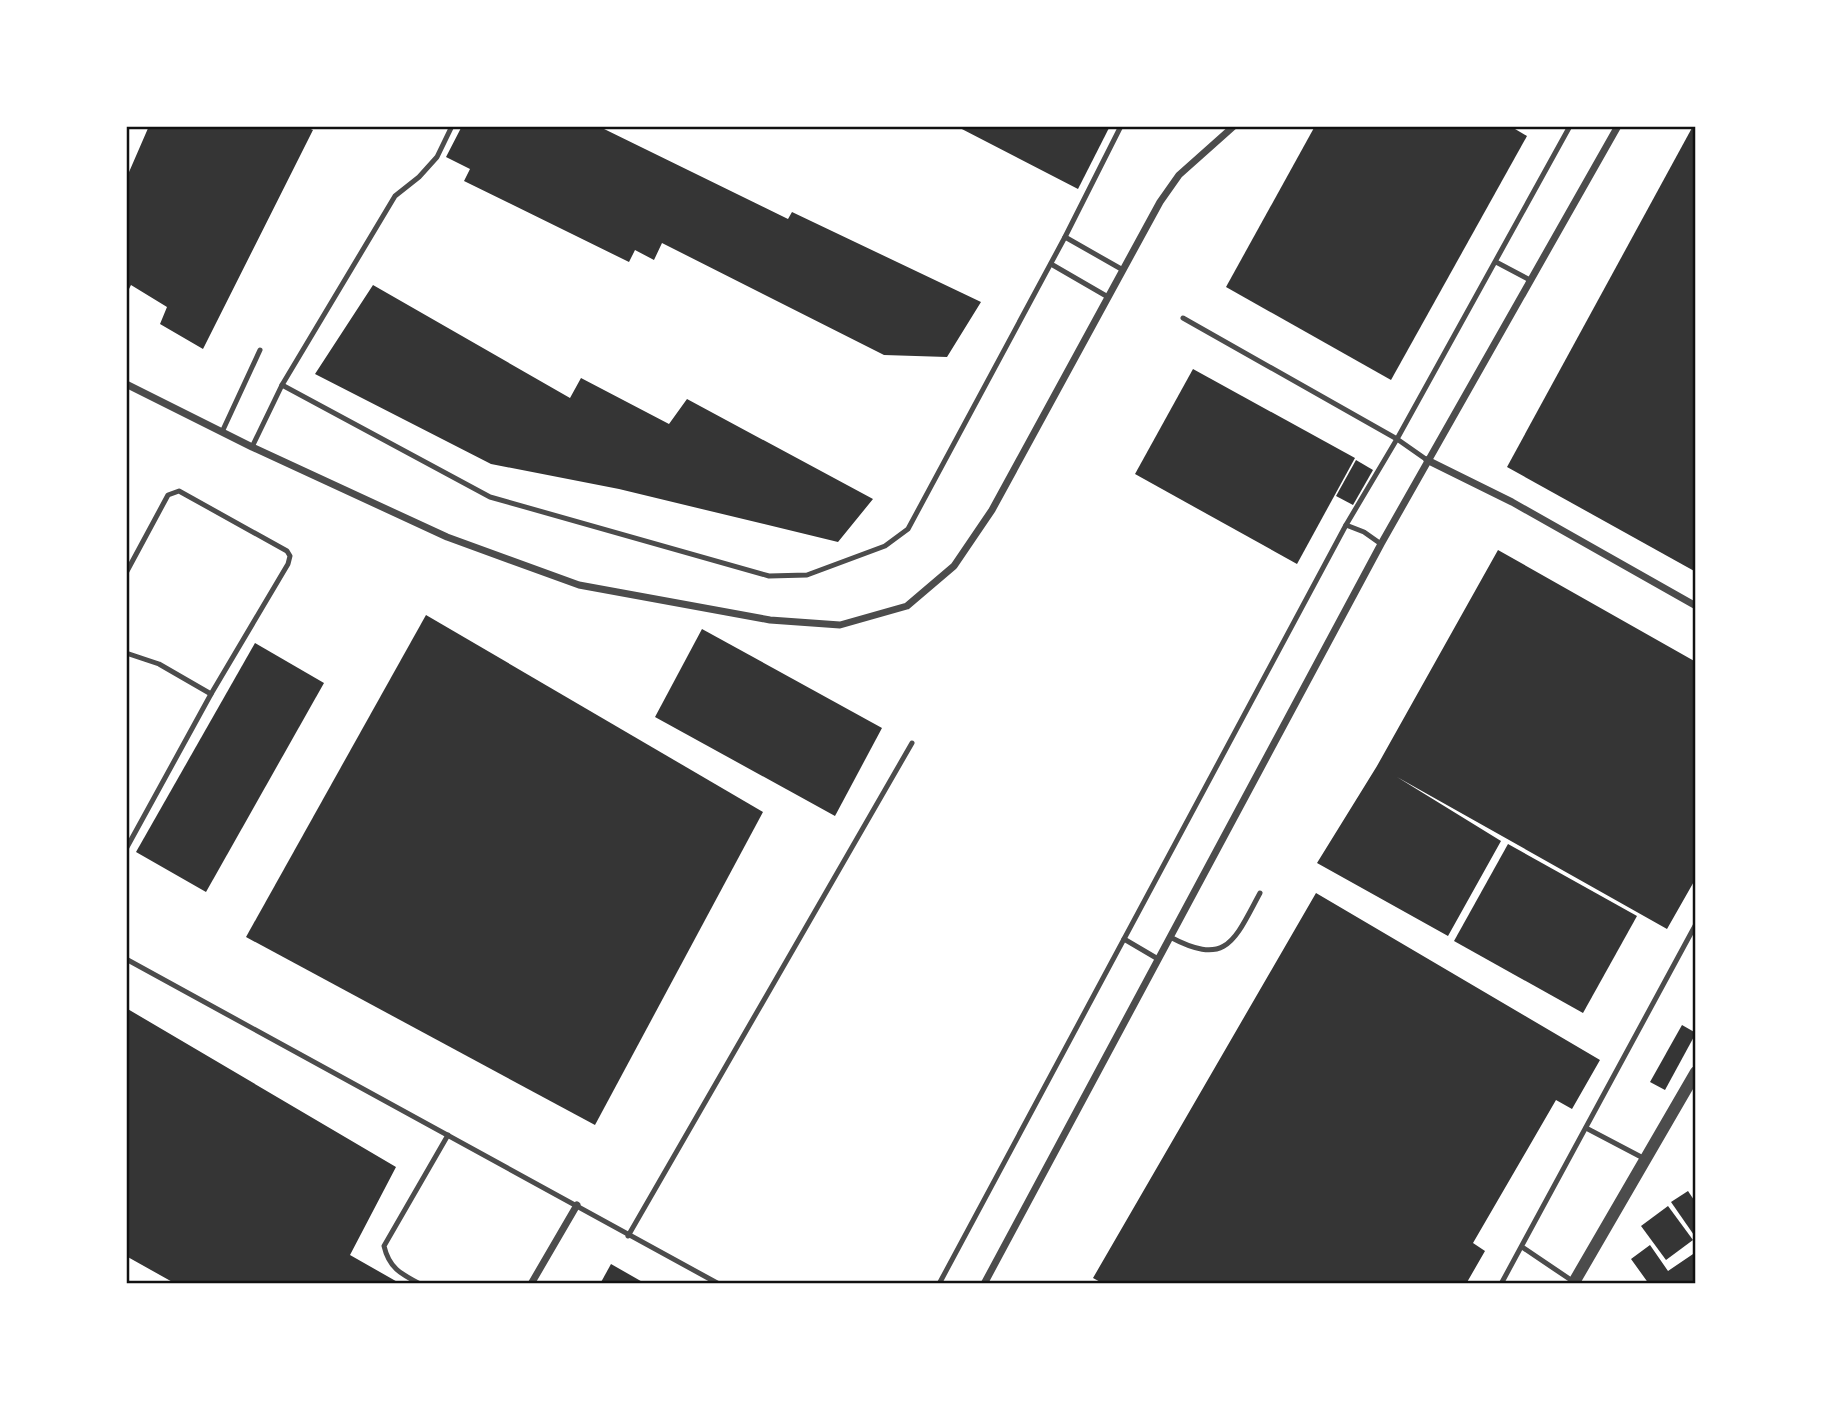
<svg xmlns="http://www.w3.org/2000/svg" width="1822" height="1410" font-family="Signika,sans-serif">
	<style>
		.building { fill: #353535 }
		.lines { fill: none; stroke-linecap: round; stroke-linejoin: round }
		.service { stroke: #4c4c4c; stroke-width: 5 }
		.minor { stroke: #4c4c4c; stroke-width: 7 }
		.tertiary { stroke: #4c4c4c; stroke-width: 12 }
		.neatline { fill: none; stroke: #111; stroke-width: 2.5 }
	</style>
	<rect width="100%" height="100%" fill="#fff"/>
	<g class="building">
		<polygon points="149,126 304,126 313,130 203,349 160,324 167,307 131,285 126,295 126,179"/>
		<polygon points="462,126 598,126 788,219 792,212 981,302 947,357 884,355 662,243 654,260 635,250 629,262 464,181 470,169 446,157"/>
		<polygon points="956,126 1110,126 1078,189"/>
		<polygon points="1315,126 1510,126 1527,136 1391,380 1226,287"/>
		<polygon points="1693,126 1696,126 1696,572 1507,467"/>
		<polygon points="373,285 570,398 581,378 669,424 687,399 873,499 838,542 619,489 491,464 315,374"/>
		<polygon points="1193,369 1355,458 1297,564 1135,474"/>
		<polygon points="1356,460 1373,470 1353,505 1336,496"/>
		<polygon points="1498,550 1696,662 1696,878 1667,929 1397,777 1501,841 1448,936 1317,863 1377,766"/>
		<polygon points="426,615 763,812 595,1125 246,937"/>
		<polygon points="702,629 882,728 835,816 655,717"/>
		<polygon points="255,643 324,683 206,892 136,852"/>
		<polygon points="1508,844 1637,916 1583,1013 1454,941"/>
		<polygon points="1316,893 1600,1060 1572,1109 1556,1100 1473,1243 1485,1251 1466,1284 1104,1284 1093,1278"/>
		<polygon points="126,1008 396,1167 350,1255 401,1284 176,1284 126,1256"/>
		<polygon points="1682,1025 1696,1033 1665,1090 1650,1082"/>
		<polygon points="1688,1191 1696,1203 1696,1238 1671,1202"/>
		<polygon points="1668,1206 1693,1240 1666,1260 1641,1226"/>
		<polygon points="1650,1245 1668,1271 1696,1252 1696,1284 1649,1284 1631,1259"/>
		<polygon points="611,1264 646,1284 600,1284"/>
	</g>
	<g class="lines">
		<g class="service">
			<polyline points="1065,237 1123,270"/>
			<polyline points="1496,262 1530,280"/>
			<polyline points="1051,264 1108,297"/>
			<polyline points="1183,318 1397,439 1427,460"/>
			<polyline points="282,385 490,497 769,576 807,575 885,546 908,529 1065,237 1121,126"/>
			<polyline points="222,432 260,350"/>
			<polyline points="252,447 282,385 395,196 419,177 437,157 452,126"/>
			<polyline points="1346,525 1364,532 1381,544"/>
			<polyline points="126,573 168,495 179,491 287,551 290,556 288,564 211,694 126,849"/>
			<polyline points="126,653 159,664 211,694"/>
			<path d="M1170,937C1227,967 1234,941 1260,893"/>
			<polyline points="1124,939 1158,959"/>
			<polyline points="126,959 719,1284"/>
			<polyline points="1586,1128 1645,1159"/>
			<polyline points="628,1236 912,743"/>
			<polyline points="1522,1247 1574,1282"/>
			<path d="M420,1284C401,1274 389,1268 384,1246L448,1135"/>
			<polyline points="939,1284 1346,525 1397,439 1570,126"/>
			<polyline points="1501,1284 1696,924"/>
		</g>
		<g class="minor">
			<polyline points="126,384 252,447 447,537 579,585 770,620 840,625 907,606 954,566 992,510 1160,202 1179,175 1234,126"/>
			<polyline points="1427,460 1512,502 1696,606"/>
			<polyline points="531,1284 577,1205"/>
			<polyline points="984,1284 1381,544 1618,126"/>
		</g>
		<polyline class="tertiary" points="1573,1284 1696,1072"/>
	</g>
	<rect width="1822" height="1410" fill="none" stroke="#ffffff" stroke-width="256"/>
	<rect x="128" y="128" width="1566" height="1154" class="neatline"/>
</svg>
